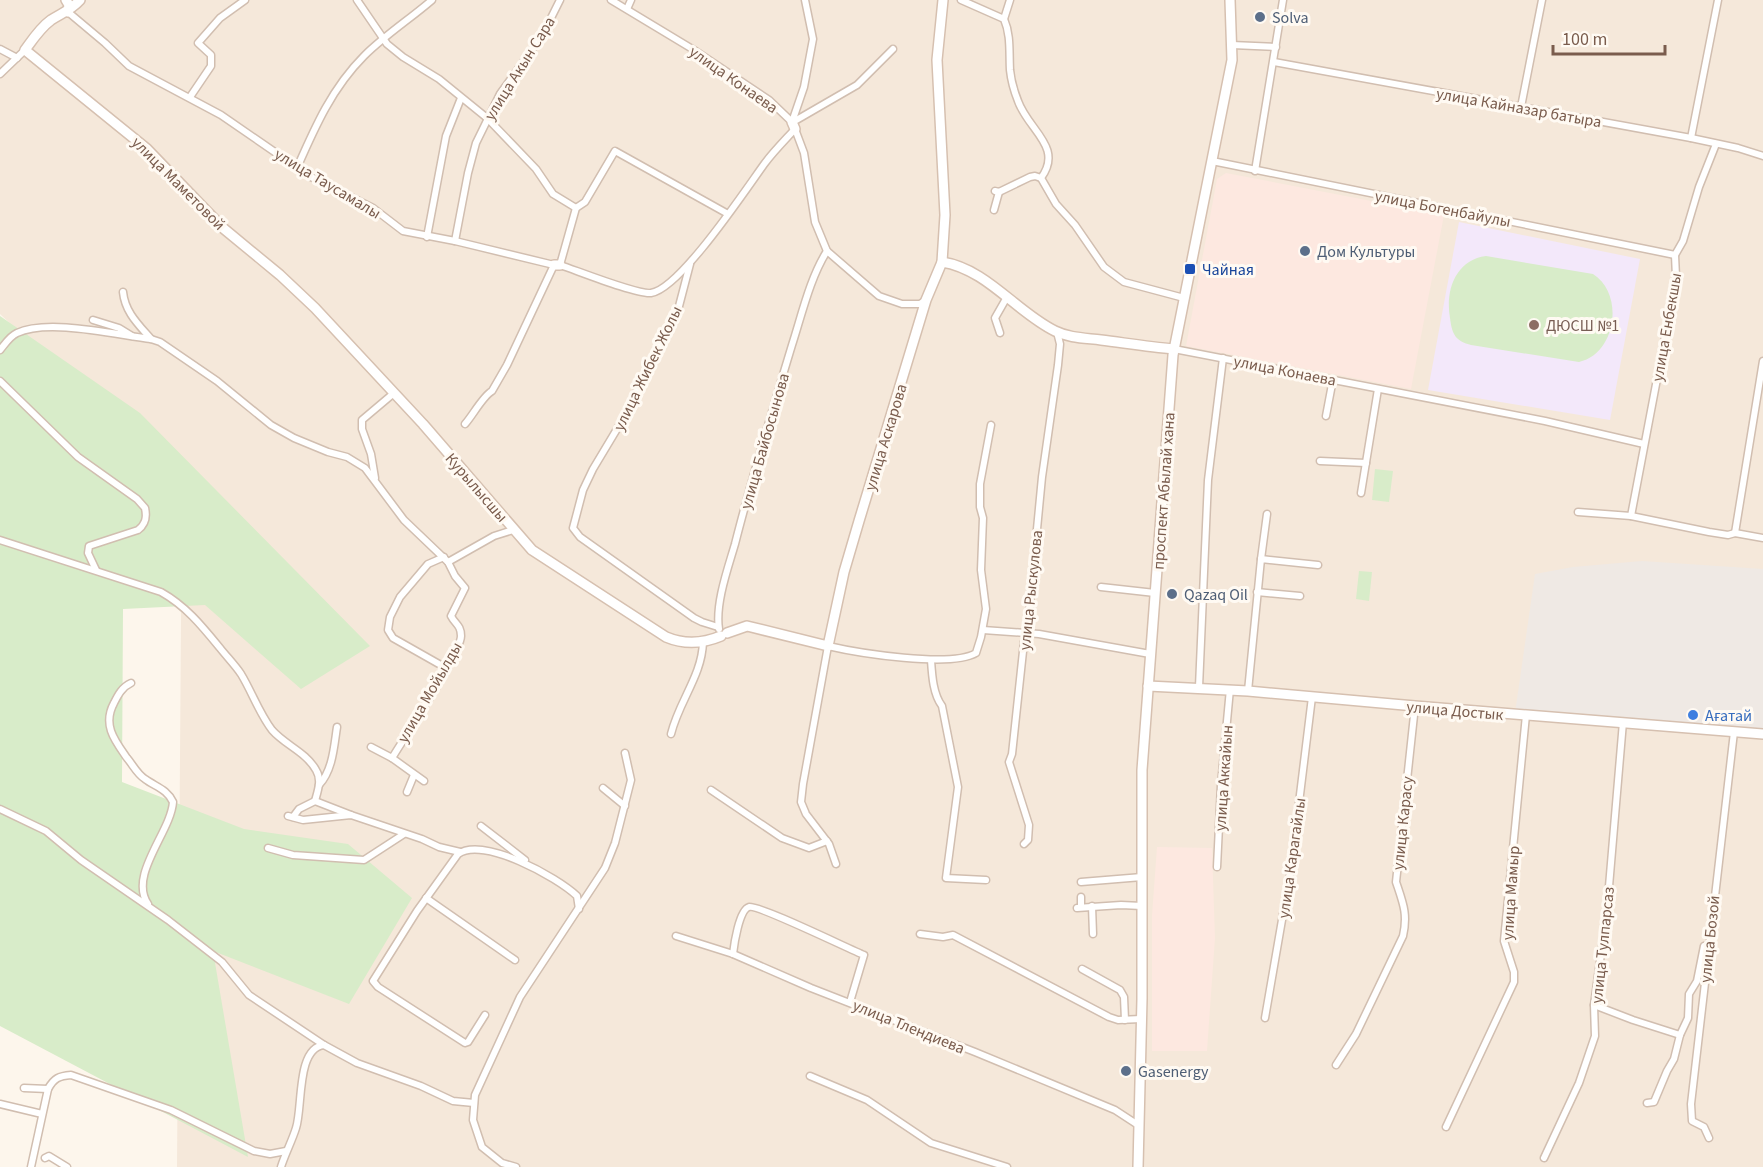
<svg xmlns="http://www.w3.org/2000/svg" width="1763" height="1167" font-family="'Source Sans 3',sans-serif">
	<style>
		.residential { fill: #f5e8da }
		.commercial { fill: #fde8e0 }
		.industrial { fill: #efe9e4 }
		.education { fill: #f3e8fa }
		.green { fill: #d8ecc9 }
		.lines { fill: none; stroke-linecap: round; stroke-linejoin: round }
		.street-casing { stroke: #d1beb0; stroke-width: 9 }
		.secondary-casing { stroke: #d6c0b0; stroke-width: 12 }
		.street { stroke: #fff; stroke-width: 6 }
		.secondary { stroke: #fff; stroke-width: 9 }
		.service-dot { fill: #5c6f8a; stroke: #fffaf3; stroke-width: 2 }
		.transit-dot { fill: #1a4fb4; stroke: #fffaf3; stroke-width: 2 }
		.education-dot { fill: #8d6e63; stroke: #fffaf3; stroke-width: 2 }
		.shop-dot { fill: #3f7fe0; stroke: #fffaf3; stroke-width: 2 }
		.labels { text-anchor: middle; stroke-width: 6; stroke-linejoin: round; paint-order: stroke }
		.service-label { font-size: 16px; fill: #4e5e75; stroke: #fffaf3; text-anchor: start }
		.street-label { font-size: 16px; fill: #7a5c4d; stroke: #fffaf3 }
		.transit-label { font-size: 16px; fill: #164399; stroke: #fffaf3; text-anchor: start }
		.education-label { font-size: 16px; fill: #785e54; stroke: #fffaf3; text-anchor: start }
		.shop-label { font-size: 16px; fill: #366cbe; stroke: #fffaf3; text-anchor: start }
	</style>
	<rect width="100%" height="100%" fill="#fdf6ec"/>
	<polygon class="residential" points="0,0 1763,0 1763,1167 177,1167 182,484 0,314"/>
	<g class="commercial">
		<polygon points="1226,173 1444,215 1411,389 1186,346 1217,179"/>
		<polygon points="1157,847 1212,848 1215,938 1207,1051 1152,1051 1152,915"/>
	</g>
	<polygon class="industrial" points="1642,561 1763,569 1763,729 1515,713 1535,574 1573,567"/>
	<polygon class="education" points="1459,222 1640,259 1610,420 1428,390"/>
	<g class="green">
		<path d="M1486,256L1593,274C1625,294 1616,354 1579,362L1471,345C1467,344 1461,342 1458,339C1452,334 1451,325 1450,318C1445,290 1456,260 1486,256Z"/>
		<polygon points="0,316 140,413 370,646 301,689 205,605 123,609 122,782 244,829 348,844 412,898 349,1004 213,951 248,1157 0,1026"/>
		<polygon points="1375,469 1393,471 1389,502 1372,500"/>
		<polygon points="1359,571 1372,572 1369,601 1356,599"/>
	</g>
	<g class="lines">
		<defs>
			<g id="street">
				<polyline points="357,0 387,44 403,57 439,79 487,118 536,169 553,194 576,208"/>
				<polyline points="611,0 694,50 769,100 792,122"/>
				<path d="M961,0L1004,19C1011,35 1009,52 1010,70C1011,80 1014,91 1018,101C1028,130 1064,147 1041,178L1056,204L1075,225L1104,267L1124,282L1184,298"/>
				<polyline points="627,9 631,0"/>
				<path d="M68,12L105,43L129,66L221,115L311,177L373,208L403,231L455,241L554,265L507,365L492,391C483,396 473,415 465,424"/>
				<polyline points="1004,19 1010,0"/>
				<polyline points="1232,45 1276,47"/>
				<polyline points="0,49 17,58"/>
				<polyline points="1274,62 1691,138 1738,148 1763,156"/>
				<polyline points="0,74 25,50"/>
				<polyline points="190,97 211,66 211,55 198,43 220,18 245,0"/>
				<polyline points="1521,107 1542,0"/>
				<polyline points="792,122 804,87 813,39 805,0"/>
				<polyline points="793,122 857,85 893,49"/>
				<polyline points="1691,138 1718,0"/>
				<polyline points="1212,161 1675,255"/>
				<path d="M297,168C315,127 332,88 364,56C385,35 410,19 432,0"/>
				<polyline points="1255,171 1283,0"/>
				<polyline points="995,191 999,192 1030,177 1035,176 1041,178"/>
				<polyline points="994,210 999,192"/>
				<path d="M728,214L615,151L585,202L576,208L560,265C578,271 638,295 651,293C680,289 746,189 765,163C774,151 785,140 795,129L804,153L815,222L827,251L879,296L902,304H920L926,300"/>
				<polyline points="427,237 446,136 461,98"/>
				<polyline points="455,241 468,173 476,143 500,94 542,36 560,0"/>
				<polyline points="690,264 678,310 620,424 593,469 583,490 573,528 580,537 694,618 702,622 718,627"/>
				<path d="M123,292C125,312 138,324 151,339"/>
				<polyline points="93,320 119,328 132,336"/>
				<polyline points="1000,333 995,318 1007,297"/>
				<polyline points="1174,349 1545,421 1644,444"/>
				<path d="M0,350C5,344 10,336 17,333C48,318 117,335 151,339L160,342L217,381L271,425L294,438L328,452L347,457L365,468L404,520L448,562L455,576L465,588L451,616C455,624 461,625 461,636C461,653 404,738 392,758L424,781"/>
				<path d="M0,381L78,457L137,499L145,508C147,517 146,524 138,530L89,546L88,553L96,570"/>
				<polyline points="1326,416 1333,379"/>
				<polyline points="1320,461 1366,463"/>
				<polyline points="375,478 371,454 362,429 362,420 394,393"/>
				<polyline points="1361,493 1378,389"/>
				<polyline points="1578,512 1631,516 1709,532 1728,535 1735,533 1763,538"/>
				<polyline points="1631,516 1672,300 1676,277 1675,255 1683,241 1699,187 1716,144"/>
				<polyline points="1735,533 1763,361"/>
				<path d="M0,540L161,592C186,606 202,626 220,648C227,657 235,665 241,674C252,692 259,713 272,730C285,745 306,752 316,770C322,780 318,790 315,801L351,815"/>
				<polyline points="444,557 428,564 400,597 390,617 388,630 393,638 446,668"/>
				<polyline points="1261,559 1267,514"/>
				<polyline points="448,562 494,536 513,530"/>
				<polyline points="1101,587 1155,593"/>
				<polyline points="1257,592 1300,596"/>
				<path d="M719,629C715,604 728,568 735,544C752,477 772,411 792,345C802,314 810,278 827,251"/>
				<polyline points="983,630 1039,634 1150,654"/>
				<path d="M931,660C932,675 933,694 942,706L958,787L946,878L986,880"/>
				<path d="M131,683C122,687 118,695 114,703C102,725 115,741 127,758C133,765 137,774 145,779C156,787 167,789 173,802C171,832 128,875 148,904"/>
				<polyline points="1199,687 1208,480 1223,358"/>
				<polyline points="1248,691 1261,559 1318,565"/>
				<path d="M671,734C679,701 702,676 703,642"/>
				<polyline points="371,747 392,758"/>
				<path d="M319,785C333,770 334,746 337,727"/>
				<polyline points="603,788 625,806"/>
				<polyline points="711,790 782,838 809,848 827,841"/>
				<polyline points="407,792 414,775"/>
				<polyline points="0,809 46,831 81,860 168,920 222,962 249,995 324,1045 357,1063 421,1086 453,1101 474,1103"/>
				<polyline points="288,816 303,820 351,815 422,839 439,847 460,852"/>
				<polyline points="293,817 299,809 315,801"/>
				<polyline points="481,826 525,860"/>
				<polyline points="1024,844 1028,840 1029,825 1009,762 1012,754 1024,642 1027,633 1042,477 1058,365 1060,344 1057,332"/>
				<polyline points="268,848 293,855 364,860 404,834"/>
				<path d="M836,864L829,844L806,814L801,802L803,784L828,646C858,653 951,668 976,653L981,637L986,609L981,570L983,518L980,507V484L991,425"/>
				<polyline points="1217,867 1221,785 1230,689"/>
				<polyline points="1081,882 1142,877"/>
				<polyline points="1081,897 1081,907"/>
				<polyline points="426,898 515,960"/>
				<polyline points="1092,906 1093,934"/>
				<polyline points="1077,908 1121,905 1142,906"/>
				<polyline points="920,934 943,937 953,935 1109,1017 1118,1020 1141,1019"/>
				<polyline points="676,936 733,954 811,988 975,1052 1115,1110 1138,1125"/>
				<path d="M733,954C734,945 739,910 749,907C757,904 849,949 864,955L850,1002"/>
				<polyline points="1082,969 1120,990 1124,997 1125,1020"/>
				<polyline points="1594,1005 1633,1020 1680,1035"/>
				<path d="M485,1015L468,1042L465,1043L378,987L373,981L417,911L458,854C483,836 557,877 577,896L579,909"/>
				<polyline points="1265,1018 1291,868 1312,697"/>
				<path d="M1336,1065L1356,1034L1403,936C1408,914 1403,903 1396,882L1415,706"/>
				<polyline points="810,1076 867,1100 931,1143 1007,1167"/>
				<polyline points="24,1088 48,1089"/>
				<polyline points="1647,1103 1654,1102 1667,1071 1674,1059 1680,1035 1688,1018 1689,994 1697,981 1704,946 1709,945"/>
				<polyline points="0,1104 42,1114"/>
				<polyline points="1446,1127 1514,982 1514,972 1504,941 1526,715"/>
				<polyline points="1709,1138 1704,1127 1692,1121 1691,1104 1734,732"/>
				<polyline points="45,1158 49,1156 67,1167"/>
				<polyline points="1544,1158 1579,1083 1595,1036 1594,1005 1607,910 1623,722"/>
				<path d="M31,1167L48,1089C54,1078 59,1076 71,1075L171,1110L254,1151L270,1154L286,1151"/>
				<path d="M281,1167C285,1154 292,1141 296,1128C303,1107 296,1048 324,1045"/>
				<polyline points="516,1167 502,1163 482,1147 473,1120 475,1095 520,997 605,868 615,843 631,780 625,753"/>
			</g>
			<g id="secondary">
				<polyline points="66,0 69,5 68,12"/>
				<path d="M80,0C71,10 62,13 51,20C40,28 33,39 25,50L147,149L223,228L280,275L315,308L423,424L532,550L666,637C685,645 702,644 721,636"/>
				<polyline points="792,122 795,129"/>
				<path d="M942,262C987,269 1016,312 1055,331C1069,338 1085,338 1101,340C1125,343 1149,347 1174,349"/>
				<polyline points="554,265 560,265"/>
				<polyline points="727,633 747,626 828,646 844,572 859,521 926,300 942,262 945,215 937,60 943,0"/>
				<polyline points="1148,686 1248,691 1415,706 1763,734"/>
				<polyline points="1138,1167 1142,999 1142,770 1173,355 1232,60 1230,0"/>
			</g>
		</defs>
		<use href="#street" class="street-casing"/>
		<use href="#secondary" class="secondary-casing"/>
		<use href="#street" class="street"/>
		<use href="#secondary" class="secondary"/>
	</g>
	<g class="service-dot">
		<circle cx="1260" cy="17" r="6"/>
		<circle cx="1305" cy="251" r="6"/>
		<circle cx="1172" cy="594" r="6"/>
		<circle cx="1126" cy="1071" r="6"/>
	</g>
	<rect class="transit-dot" x="1184" y="263" width="12" height="12" rx="3"/>
	<circle class="education-dot" cx="1534" cy="325" r="6"/>
	<circle class="shop-dot" cx="1693" cy="715" r="6"/>
	<g class="labels">
		<g class="service-label">
			<text x="1272" y="23">Solva</text>
			<text x="1317" y="257">Дом Культуры</text>
			<text x="1184" y="600">Qazaq Oil</text>
			<text x="1138" y="1077">Gasenergy</text>
		</g>
		<g class="street-label">
			<text transform="translate(519 68) rotate(-58)" y="6">улица Акын Сара</text>
			<text transform="translate(734 79) rotate(35)" y="6">улица Конаева</text>
			<text transform="translate(1519 107) rotate(10)" y="6">улица Кайназар батыра</text>
			<text transform="translate(179 183) rotate(45)" y="6">улица Маметовой</text>
			<text transform="translate(328 183) rotate(31)" y="6">улица Таусамалы</text>
			<text transform="translate(1443 208) rotate(11)" y="6">улица Богенбайулы</text>
			<text transform="translate(1666 327) rotate(-80)" y="6">улица Енбекшы</text>
			<text transform="translate(647 368) rotate(-64)" y="6">улица Жибек Жолы</text>
			<text transform="translate(1285 370) rotate(11)" y="6">улица Конаева</text>
			<text transform="translate(885 437) rotate(-73)" y="6">улица Аскарова</text>
			<text transform="translate(764 441) rotate(-74)" y="6">улица Байбосынова</text>
			<text transform="translate(477 487) rotate(49)" y="6">Курылысшы</text>
			<text transform="translate(1163 491) rotate(-86)" y="6">проспект Абылай хана</text>
			<text transform="translate(1030 590) rotate(-84)" y="6">улица Рыскулова</text>
			<text transform="translate(429 692) rotate(-60)" y="6">улица Мойылды</text>
			<text transform="translate(1455 710) rotate(5)" y="6">улица Достык</text>
			<text transform="translate(1223 778) rotate(-86)" y="6">улица Аккайын</text>
			<text transform="translate(1402 823) rotate(-84)" y="6">улица Карасу</text>
			<text transform="translate(1291 858) rotate(-82)" y="6">улица Карагайлы</text>
			<text transform="translate(1510 893) rotate(-86)" y="6">улица Мамыр</text>
			<text transform="translate(1709 939) rotate(-84)" y="6">улица Бозой</text>
			<text transform="translate(1602 945) rotate(-84)" y="6">улица Тулпарсаз</text>
			<text transform="translate(909 1026) rotate(22)" y="6">улица Тлендиева</text>
		</g>
		<g class="transit-label">
			<text x="1202" y="275">Чайная</text>
		</g>
		<g class="education-label">
			<text x="1546" y="331">ДЮСШ №1</text>
		</g>
		<g class="shop-label">
			<text x="1705" y="721">Ағатай</text>
		</g>
	</g>
	<path d="M1553 45v9h112v-9" fill="none" stroke="#7a5c4d" stroke-width="3"/>
	<text x="1562" y="45" font-size="18" fill="#7a5c4d" stroke="#fffaf3" stroke-width="4.5" paint-order="stroke">100 m</text>
</svg>
